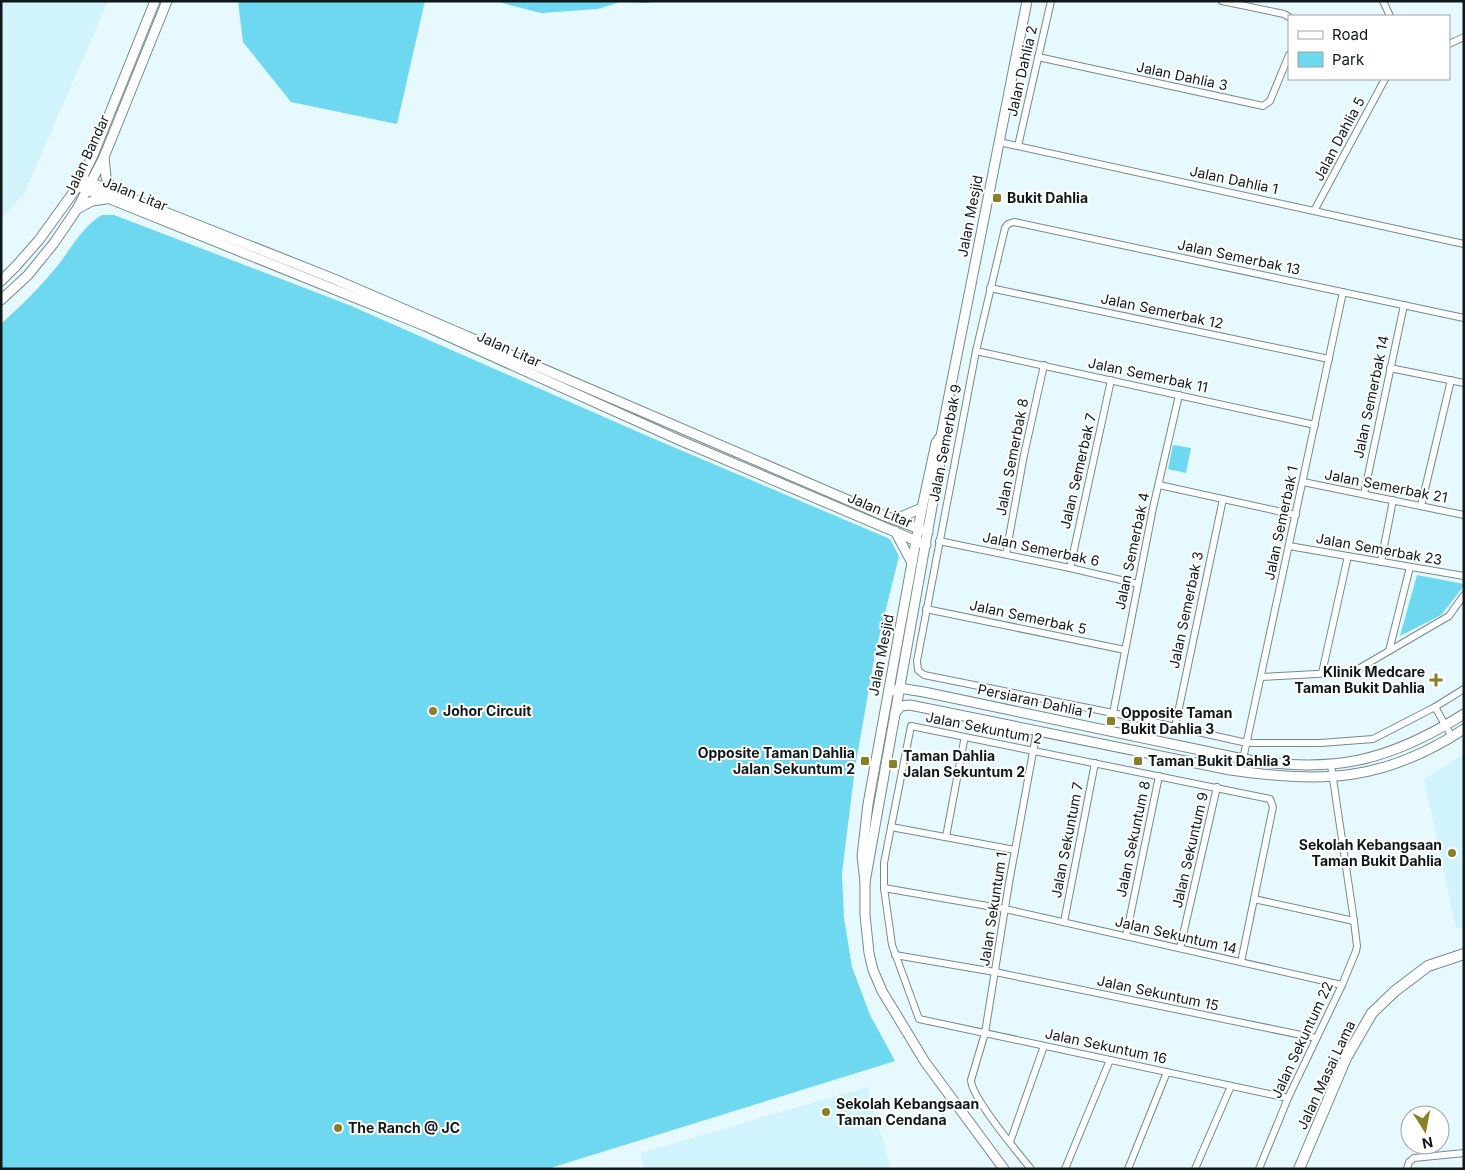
<svg xmlns="http://www.w3.org/2000/svg" width="1465" height="1170" font-family="Inter,sans-serif">
	<style>
		.built { fill: #d1f3fc }
		.green { fill: #6ed8f1 }
		.lines { fill: none; stroke-linecap: round; stroke-linejoin: round }
		.street-casing { stroke: #738a90; stroke-width: 8 }
		.secondary-casing { stroke: #738a90; stroke-width: 11 }
		.primary-casing { stroke: #738a90; stroke-width: 12 }
		.street { stroke: #fff; stroke-width: 6 }
		.secondary { stroke: #fff; stroke-width: 9 }
		.primary { stroke: #fff; stroke-width: 10 }
		.poi-dot { fill: #897f26; stroke: #fff; stroke-width: 2 }
		.labels { text-anchor: middle; stroke-width: 4; stroke-linejoin: round; paint-order: stroke }
		.street-label { font-size: 14px; fill: #0e1719; stroke: #fff }
		.poi-label { font-size: 14px; font-weight: bold; fill: #0e1719; stroke: #fff; text-anchor: start }
	</style>
	<rect width="100%" height="100%" fill="#e5f9fe"/>
	<g class="built">
		<polygon points="1,1 108,1 24,194 1,218"/>
		<polygon points="1464,754 1464,928 1456,929 1424,779"/>
		<polygon points="867,1087 891,1169 645,1169 640,1153"/>
	</g>
	<g class="green">
		<polygon points="238,1 425,1 397,124 291,102 243,42"/>
		<polygon points="495,1 659,1 647,3 620,2 598,9 541,13"/>
		<path d="M102,215H114L349,305L645,435L890,539L899,556L875,654L855,768L842,873L844,918L852,967L870,1015L895,1061L547,1169H1V324C22,305 41,286 59,264C72,247 83,226 102,215Z"/>
		<polygon points="1173,445 1191,448 1186,473 1168,469"/>
		<polygon points="1417,575 1464,584 1464,586 1441,615 1400,636"/>
	</g>
	<g class="lines">
		<defs>
			<g id="street">
				<polyline points="1222,1 1284,14 1289,17"/>
				<polyline points="1383,1 1390,16"/>
				<polyline points="1449,44 1464,37"/>
				<polyline points="1038,57 1263,106 1270,101 1289,55"/>
				<polyline points="999,142 1464,244"/>
				<polyline points="1018,146 1051,1"/>
				<polyline points="1314,211 1385,79"/>
				<polyline points="990,288 1329,359"/>
				<polyline points="1464,318 1014,222 1008,224 1005,228 976,351 917,661 918,670 924,675 1113,713 1247,743 1321,743 1373,739 1435,707 1464,689"/>
				<polyline points="976,351 1315,425"/>
				<polyline points="1390,368 1464,383"/>
				<polyline points="1303,482 1464,515"/>
				<polyline points="1159,485 1296,515"/>
				<polyline points="1364,494 1404,305"/>
				<polyline points="1421,506 1451,380"/>
				<polyline points="939,541 1070,568 1138,584"/>
				<polyline points="1289,546 1464,576"/>
				<polyline points="1006,554 1024,455 1044,365"/>
				<polyline points="1381,562 1393,500"/>
				<polyline points="1070,568 1111,380"/>
				<polyline points="926,609 1125,650"/>
				<polyline points="1389,651 1410,567"/>
				<polyline points="1322,673 1348,556"/>
				<polyline points="1261,677 1353,672 1449,616 1464,595"/>
				<polyline points="1435,707 1452,737"/>
				<polyline points="1113,713 1153,508 1179,395"/>
				<polyline points="1175,727 1223,499"/>
				<polyline points="1243,759 1343,292"/>
				<polyline points="891,827 1015,850"/>
				<polyline points="946,837 964,741"/>
				<polyline points="884,888 1005,909 1342,985"/>
				<polyline points="1254,899 1354,921"/>
				<polyline points="1064,922 1095,763"/>
				<polyline points="1126,936 1159,776"/>
				<polyline points="1180,948 1217,787"/>
				<polyline points="895,955 995,972 1316,1038"/>
				<polyline points="1241,962 1273,807 1270,799 911,726 884,863 884,888 892,945 919,1019 1288,1098"/>
				<polyline points="1010,1142 1044,1046"/>
				<path d="M1031,1169C1018,1153 971,1097 971,1080L985,1033L1009,883L1037,730"/>
				<polyline points="1065,1169 1110,1060"/>
				<polyline points="1128,1169 1167,1072"/>
				<polyline points="1195,1169 1231,1086"/>
				<polyline points="1259,1169 1288,1098 1342,985 1356,951 1357,946 1354,921 1331,765"/>
				<polyline points="1407,1169 1409,1162 1414,1158 1464,1153"/>
			</g>
			<g id="secondary">
				<polyline points="104,157 106,177 114,193"/>
				<polyline points="82,179 334,279 885,516 928,532"/>
				<polyline points="78,186 425,326 679,440 926,545"/>
				<polyline points="79,208 92,201 106,199"/>
				<polyline points="1,281 16,266 39,240 78,186 93,155 155,1"/>
				<polyline points="1,300 28,275 54,243 77,209 104,157 167,1"/>
				<polyline points="941,436 936,443 922,508 868,804 862,856 865,882 865,915 869,953 873,970 882,991 925,1062 1004,1169"/>
				<polyline points="892,518 903,516 922,508"/>
				<polyline points="895,531 912,563"/>
				<path d="M894,691L899,688L924,692L1243,759C1332,774 1388,762 1464,714"/>
				<path d="M895,713L901,706L910,705L1230,770C1324,783 1383,782 1464,729"/>
				<polyline points="865,882 943,445 941,436 1027,1"/>
			</g>
			<polyline id="primary" points="1299,1169 1346,1058 1372,1013 1395,991 1428,966 1464,954"/>
		</defs>
		<use href="#street" class="street-casing"/>
		<use href="#secondary" class="secondary-casing"/>
		<use href="#primary" class="primary-casing"/>
		<use href="#street" class="street"/>
		<use href="#secondary" class="secondary"/>
		<use href="#primary" class="primary"/>
	</g>
	<g class="poi-dot">
		<rect x="992" y="193" width="10" height="10" rx="2.5"/>
		<path d="M1433.5 672.5h5v5h5v5h-5v5h-5v-5h-5v-5h5z"/>
		<circle cx="433" cy="711" r="5"/>
		<rect x="1106" y="716" width="10" height="10" rx="2.5"/>
		<rect x="860" y="756" width="10" height="10" rx="2.5"/>
		<rect x="1133" y="756" width="10" height="10" rx="2.5"/>
		<rect x="888" y="759" width="10" height="10" rx="2.5"/>
		<circle cx="1452" cy="853" r="5"/>
		<circle cx="826" cy="1112" r="5"/>
		<circle cx="338" cy="1128" r="5"/>
	</g>
	<g class="labels">
		<g class="street-label">
			<text transform="translate(1022 71) rotate(-77)" y="5">Jalan Dahlia 2</text>
			<text transform="translate(1182 76) rotate(12)" y="5">Jalan Dahlia 3</text>
			<text transform="translate(1339 139) rotate(-62)" y="5">Jalan Dahlia 5</text>
			<text transform="translate(87 155) rotate(-65)" y="5">Jalan Bandar</text>
			<text transform="translate(1234 180) rotate(12)" y="5">Jalan Dahlia 1</text>
			<text transform="translate(135 194) rotate(22)" y="5">Jalan Litar</text>
			<text transform="translate(970 216) rotate(-79)" y="5">Jalan Mesjid</text>
			<text transform="translate(1239 257) rotate(12)" y="5">Jalan Semerbak 13</text>
			<text transform="translate(1162 311) rotate(12)" y="5">Jalan Semerbak 12</text>
			<text transform="translate(509 349) rotate(24)" y="5">Jalan Litar</text>
			<text transform="translate(1148 375) rotate(12)" y="5">Jalan Semerbak 11</text>
			<text transform="translate(1371 397) rotate(-78)" y="5">Jalan Semerbak 14</text>
			<text transform="translate(945 443) rotate(-79)" y="5">Jalan Semerbak 9</text>
			<text transform="translate(1012 457) rotate(-79)" y="5">Jalan Semerbak 8</text>
			<text transform="translate(1078 471) rotate(-77)" y="5">Jalan Semerbak 7</text>
			<text transform="translate(1386 486) rotate(11)" y="5">Jalan Semerbak 21</text>
			<text transform="translate(880 510) rotate(23)" y="5">Jalan Litar</text>
			<text transform="translate(1281 523) rotate(-78)" y="5">Jalan Semerbak 1</text>
			<text transform="translate(1041 549) rotate(12)" y="5">Jalan Semerbak 6</text>
			<text transform="translate(1379 549) rotate(10)" y="5">Jalan Semerbak 23</text>
			<text transform="translate(1132 551) rotate(-78)" y="5">Jalan Semerbak 4</text>
			<text transform="translate(1186 610) rotate(-78)" y="5">Jalan Semerbak 3</text>
			<text transform="translate(1028 617) rotate(12)" y="5">Jalan Semerbak 5</text>
			<text transform="translate(881 655) rotate(-79)" y="5">Jalan Mesjid</text>
			<text transform="translate(1035 701) rotate(12)" y="5">Persiaran Dahlia 1</text>
			<text transform="translate(984 728) rotate(11)" y="5">Jalan Sekuntum 2</text>
			<text transform="translate(1133 839) rotate(-78)" y="5">Jalan Sekuntum 8</text>
			<text transform="translate(1067 840) rotate(-79)" y="5">Jalan Sekuntum 7</text>
			<text transform="translate(1190 850) rotate(-77)" y="5">Jalan Sekuntum 9</text>
			<text transform="translate(993 909) rotate(-81)" y="5">Jalan Sekuntum 1</text>
			<text transform="translate(1176 935) rotate(13)" y="5">Jalan Sekuntum 14</text>
			<text transform="translate(1158 993) rotate(12)" y="5">Jalan Sekuntum 15</text>
			<text transform="translate(1302 1040) rotate(-65)" y="5">Jalan Sekuntum 22</text>
			<text transform="translate(1106 1046) rotate(12)" y="5">Jalan Sekuntum 16</text>
			<text transform="translate(1326 1075) rotate(-65)" y="5">Jalan Masai Lama</text>
		</g>
		<g class="poi-label">
			<text x="1007" y="203">Bukit Dahlia</text>
			<text x="1425" y="677" text-anchor="end">Klinik Medcare<tspan x="1425" dy="16">Taman Bukit Dahlia</tspan></text>
			<text x="443" y="716">Johor Circuit</text>
			<text x="1121" y="718">Opposite Taman<tspan x="1121" dy="16">Bukit Dahlia 3</tspan></text>
			<text x="855" y="758" text-anchor="end">Opposite Taman Dahlia<tspan x="855" dy="16">Jalan Sekuntum 2</tspan></text>
			<text x="903" y="761">Taman Dahlia<tspan x="903" dy="16">Jalan Sekuntum 2</tspan></text>
			<text x="1148" y="766">Taman Bukit Dahlia 3</text>
			<text x="1442" y="850" text-anchor="end">Sekolah Kebangsaan<tspan x="1442" dy="16">Taman Bukit Dahlia</tspan></text>
			<text x="836" y="1109">Sekolah Kebangsaan<tspan x="836" dy="16">Taman Cendana</tspan></text>
			<text x="348" y="1133">The Ranch @ JC</text>
		</g>
	</g>
	<rect width="1465" height="1170" fill="none" stroke="#0e1719" stroke-width="5"/>
	<rect x="1288" y="15" width="162" height="65" fill="#ffffff" stroke="#9fa2a3"/>
	<rect x="1298" y="31" width="25" height="8" fill="#ffffff" stroke="#9fa2a3"/>
	<text x="1332" y="40" font-size="15" fill="#0e1719">Road</text>
	<rect x="1298" y="52" width="25" height="15" fill="#6ed8f1" stroke="#9fa2a3"/>
	<text x="1332" y="65" font-size="15" fill="#0e1719">Park</text>
	<g transform="translate(1425 1130) rotate(169)"><circle r="24" fill="#ffffff" stroke="#9fa2a3"/>
	<path d="M0-4L9 19L0 12L-9 19Z" fill="#897f26"/>
	<text y="-8" font-size="14" font-weight="bold" text-anchor="middle" fill="#0e1719">N</text>
	</g>
</svg>
